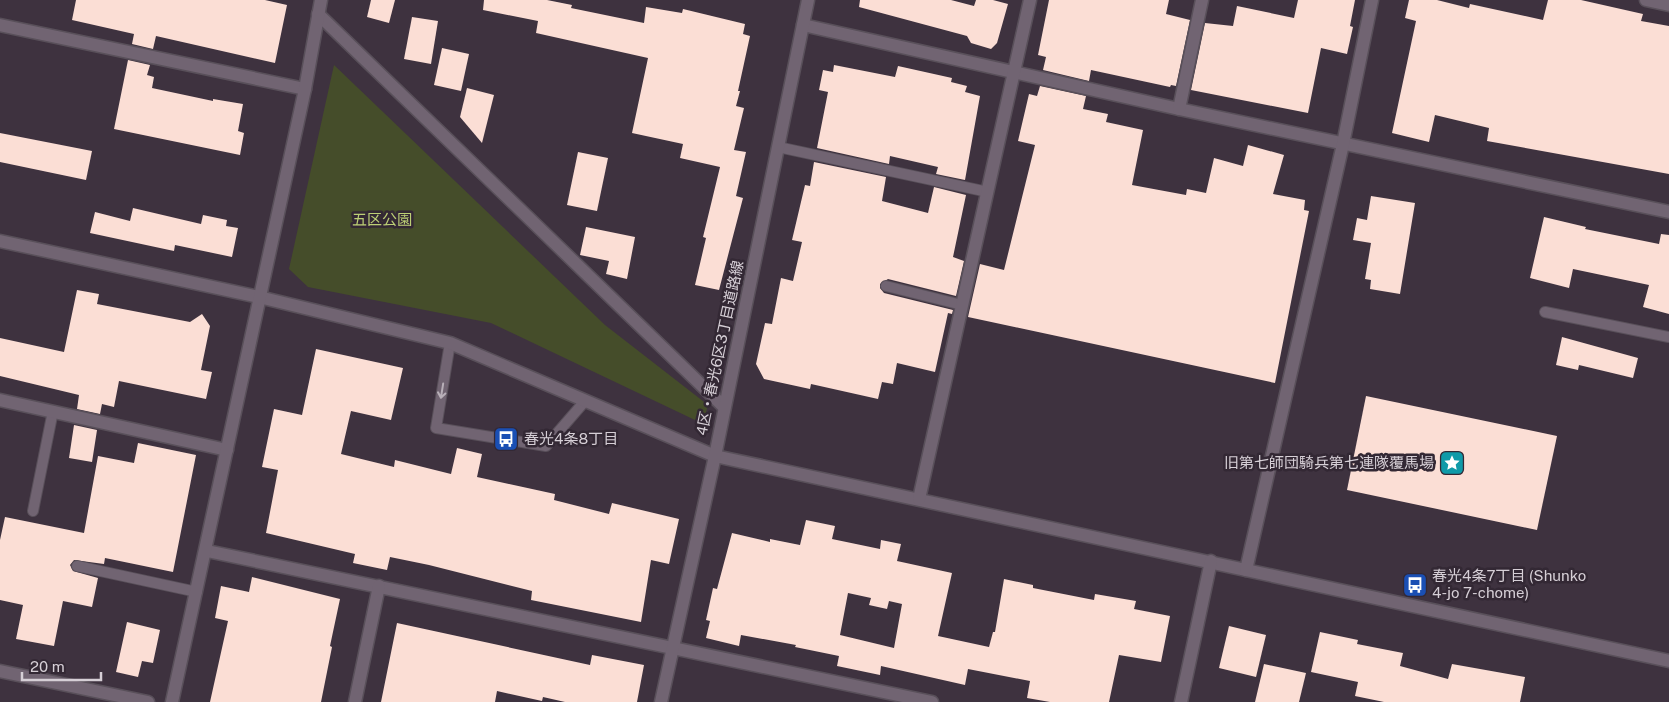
<svg xmlns="http://www.w3.org/2000/svg" width="1669" height="702" font-family="'Public Sans','Noto Sans JP',sans-serif">
	<style>
		.green { fill: #454d2a }
		.building { fill: #fbded5; fill-rule: evenodd }
		.lines { fill: none; stroke-linecap: round; stroke-linejoin: round }
		.service-casing { stroke: #59505a; stroke-width: 12 }
		.minor-casing { stroke: #59505a; stroke-width: 15 }
		.service { stroke: #716472; stroke-width: 10 }
		.minor { stroke: #716472; stroke-width: 12 }
		.oneway { stroke: #b8afb8 }
		.labels { text-anchor: middle; stroke-width: 5; stroke-linejoin: round; paint-order: stroke }
		.park-label { font-size: 15px; fill: #bccf75; stroke: #332834 }
		.street-label { font-size: 15px; fill: #d6cfd6; stroke: #332834 }
		.poi-label { font-size: 15px; fill: #d6cfd6; stroke: #332834; text-anchor: start }
	</style>
	<rect width="100%" height="100%" fill="#3e323f"/>
	<polygon class="green" points="334,65 605,325 708,405 705,416 695,420 491,323 308,287 289,269"/>
	<g class="building">
		<polygon points="76,0 265,0 287,5 275,63 156,36 153,49 132,44 134,34 72,20"/>
		<polygon points="371,0 395,0 389,23 367,17"/>
		<polygon points="484,0 547,0 572,5 571,8 644,23 646,7 682,13 683,9 745,24 743,34 750,36 738,91 740,91 736,106 744,108 734,150 746,152 736,196 743,198 719,290 695,285 706,238 703,237 720,167 680,158 683,144 632,133 648,58 536,33 538,21 483,10"/>
		<polygon points="860,0 951,0 974,6 976,0 993,0 1008,4 997,43 991,49 971,43 967,36 859,7"/>
		<polygon points="1049,0 1169,0 1166,14 1190,20 1176,86 1171,85 1170,87 1091,70 1089,81 1043,70 1046,57 1038,55"/>
		<polygon points="1298,0 1355,0 1350,26 1353,27 1347,54 1321,48 1308,113 1191,90 1205,23 1233,26 1237,6 1294,18"/>
		<polygon points="1409,0 1437,0 1469,8 1470,4 1543,20 1548,0 1581,0 1643,14 1641,21 1669,26 1669,174 1487,141 1489,128 1435,115 1429,142 1392,133 1416,21 1405,18"/>
		<polygon points="412,17 438,21 431,64 404,59"/>
		<polygon points="442,48 469,54 461,91 434,85"/>
		<polygon points="128,60 150,65 147,75 154,77 152,88 213,101 213,99 243,104 238,131 244,133 240,155 114,129"/>
		<polygon points="834,65 895,77 898,66 952,78 951,82 967,86 965,92 980,96 965,180 936,174 938,167 890,156 889,164 817,148 828,92 819,90 823,70 833,72"/>
		<polygon points="1040,86 1086,96 1083,109 1108,114 1106,122 1143,130 1132,185 1186,195 1187,189 1206,193 1214,158 1243,166 1248,145 1284,155 1273,194 1305,200 1304,210 1309,211 1275,383 968,317 980,264 1004,270 1035,145 1018,141 1029,94 1037,96"/>
		<polygon points="467,88 494,95 482,143 460,117"/>
		<polygon points="0,133 92,151 86,180 0,162"/>
		<polygon points="578,152 608,158 597,211 567,205"/>
		<polygon points="814,162 886,177 882,201 928,213 934,187 966,195 953,257 964,261 956,296 888,279 880,284 880,288 884,293 953,310 952,314 948,313 935,372 897,363 893,384 882,382 878,399 811,384 810,389 764,379 756,364 765,323 772,324 781,278 793,281 802,242 792,240 805,185 810,186"/>
		<polygon points="1371,196 1415,203 1400,294 1370,289 1371,280 1365,279 1371,243 1353,240 1357,218 1367,220"/>
		<polygon points="133,208 201,224 203,215 227,220 226,226 238,228 232,257 175,245 174,251 90,233 95,212 130,221"/>
		<polygon points="1544,217 1586,227 1585,229 1659,244 1661,234 1669,235 1669,314 1643,307 1649,285 1573,269 1569,288 1530,278"/>
		<polygon points="586,227 635,237 627,279 606,274 609,261 580,255"/>
		<polygon points="77,290 99,294 97,304 190,322 202,314 210,326 201,370 212,372 206,399 119,381 114,407 102,404 100,414 77,409 79,395 0,376 0,338 64,352"/>
		<polygon points="1562,337 1638,358 1633,378 1579,365 1578,370 1556,365"/>
		<polygon points="316,349 403,368 391,420 351,411 341,454 394,467 395,460 451,474 457,448 482,454 477,477 555,494 554,500 609,514 612,503 679,519 669,564 651,560 641,622 531,600 532,591 429,565 390,557 387,570 353,563 355,554 266,533 278,470 262,467 274,409 302,415"/>
		<polygon points="1366,396 1557,436 1537,530 1347,490"/>
		<polygon points="74,425 97,430 92,462 69,458"/>
		<polygon points="138,443 196,455 173,572 105,558 104,564 74,560 70,565 73,571 98,578 92,607 63,601 54,646 16,639 23,605 0,600 0,540 5,517 84,533 98,456 134,463"/>
		<path d="M806,520L835,526L832,539L880,549L881,540L901,544L897,561L952,573L938,636L989,647L993,632H995L1004,579L1033,585V588L1094,600L1095,594L1136,601L1134,609L1170,616L1161,662L1119,655L1109,702H1050L1027,698L1030,681L968,669L965,685L881,666L880,675L837,666L839,656L795,647L796,645L741,635L739,646L706,638L710,621L706,620L713,588L717,589L732,533L770,542V539L800,545ZM848,593L871,598L869,605L887,609L889,601L902,604L894,648L840,635Z"/>
		<polygon points="252,577 340,599 330,646 332,647 321,702 210,702 228,621 215,618 221,586 249,592"/>
		<polygon points="127,622 160,630 153,663 142,661 138,677 116,672"/>
		<polygon points="397,623 590,665 592,655 644,665 637,702 565,702 543,697 542,701 497,691 495,702 381,702"/>
		<polygon points="1229,626 1266,635 1256,677 1219,668"/>
		<polygon points="1320,632 1358,640 1357,644 1403,653 1400,666 1448,679 1452,664 1525,677 1520,702 1384,702 1355,696 1358,682 1311,672"/>
		<polygon points="1264,664 1306,673 1299,702 1255,702"/>
	</g>
	<g class="lines">
		<defs>
			<g id="service">
				<polyline points="778,147 988,192"/>
				<polyline points="886,286 962,305"/>
				<polyline points="1545,312 1669,337"/>
				<polyline points="450,343 436,428 546,446 585,401"/>
				<polyline points="33,511 53,411"/>
				<polyline points="77,566 197,592"/>
			</g>
			<g id="minor">
				<polyline points="1646,0 1669,5"/>
				<polyline points="318,14 724,407"/>
				<polyline points="0,25 305,89"/>
				<polyline points="803,25 1179,109 1669,212"/>
				<polyline points="1179,109 1202,0"/>
				<polyline points="0,241 259,297 450,343 715,456 1669,661"/>
				<polyline points="0,400 227,450"/>
				<polyline points="919,499 1030,0"/>
				<polyline points="207,551 932,702"/>
				<polyline points="1246,570 1343,144 1372,0"/>
				<polyline points="0,671 148,702"/>
				<polyline points="172,702 305,89 321,0"/>
				<polyline points="355,702 379,586"/>
				<polyline points="661,702 715,456 808,0"/>
				<polyline points="1181,702 1211,561"/>
			</g>
		</defs>
		<use href="#service" class="service-casing"/>
		<use href="#minor" class="minor-casing"/>
		<use href="#service" class="service"/>
		<use href="#minor" class="minor"/>
	</g>
	<defs><path id="oneway-shaft" d="M-6 0H5M1.5-3L5.5 0L1.5 3" fill="none" stroke-width="1.6" stroke-linecap="round" stroke-linejoin="round" transform="scale(1.25)"/></defs>
	<use class="oneway" href="#oneway-shaft" transform="translate(442 391) rotate(99)"/>
	<defs>
		<symbol id="bus-square" viewBox="-11 -11 22 22"><rect x="-9" y="-9" width="18" height="18" rx="4" fill="#1a4fb4" stroke="#332834"/><path d="M-5-6H5V4H4V6H2V4H-2V6H-4V4H-5ZM-3.5-4V0h7V-4ZM-3.5 1.2v1.5H-2V1.2ZM2 1.2v1.5H3.5V1.2Z" fill="#fff"/></symbol>
		<symbol id="sight-square" viewBox="-11 -11 22 22"><rect x="-9" y="-9" width="18" height="18" rx="4" fill="#0f9aa8" stroke="#332834"/><path d="M0-6L1.8-2.2L6-1.7L2.9 1.2L3.7 5.4L0 3.3L-3.7 5.4L-2.9 1.2L-6-1.7L-1.8-2.2Z" fill="#fff"/></symbol>
	</defs>
	<g fill-rule="evenodd">
		<use href="#bus-square" x="492" y="425" width="28" height="28"/>
		<use href="#sight-square" x="1438" y="449" width="28" height="28"/>
		<use href="#bus-square" x="1401" y="571" width="28" height="28"/>
	</g>
	<g class="labels">
		<g class="park-label">
			<text x="382" y="225">五区公園</text>
		</g>
		<g class="street-label">
			<text transform="translate(720 348) rotate(-78)" y="5">4区・春光6区3丁目道路線</text>
		</g>
		<g class="poi-label">
			<text x="524" y="444">春光4条8丁目</text>
			<text x="1434" y="468" text-anchor="end">旧第七師団騎兵第七連隊覆馬場</text>
			<text x="1432" y="581">春光4条7丁目 (Shunko<tspan x="1432" dy="17">4-jo 7-chome)</tspan></text>
		</g>
	</g>
	<path d="M22 672v8h79v-8" fill="none" stroke="#d6cfd6" stroke-width="2.5"/>
	<text x="30" y="672" font-size="15" fill="#d6cfd6" stroke="#332834" stroke-width="4" paint-order="stroke">20 m</text>
</svg>
